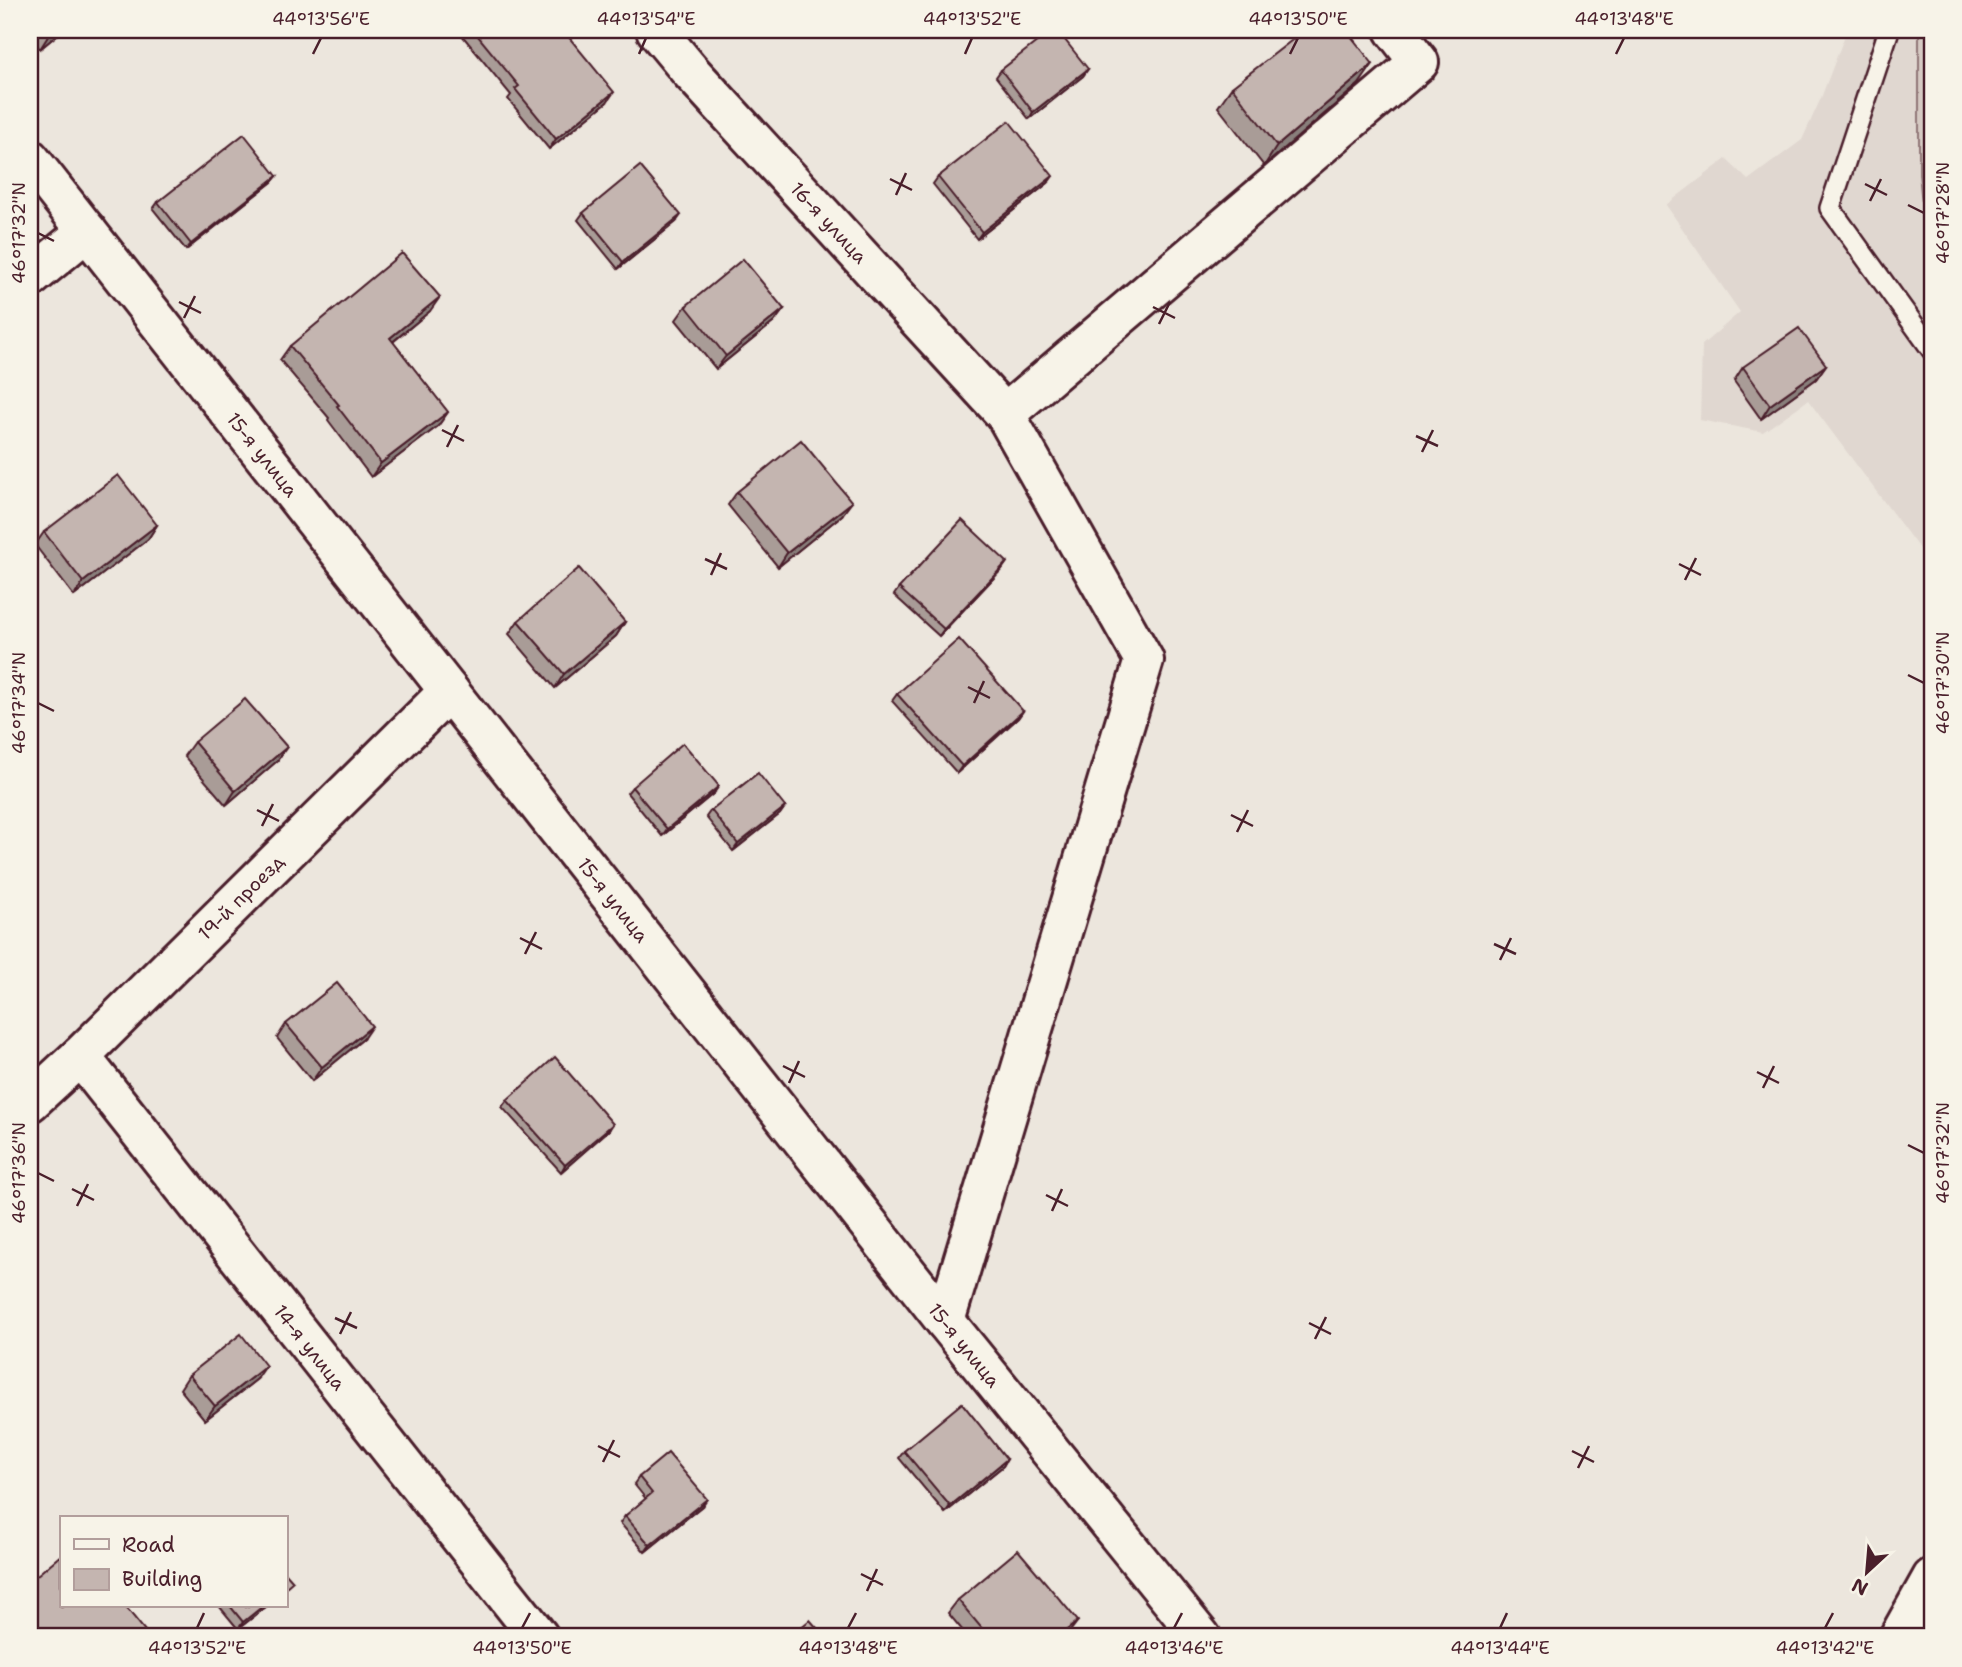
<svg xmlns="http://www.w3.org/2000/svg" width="1962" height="1667" font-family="'Shantell Sans',sans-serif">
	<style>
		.built { fill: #e0d7d0 }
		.green { fill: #d5c9c2; stroke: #907476; stroke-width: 2 }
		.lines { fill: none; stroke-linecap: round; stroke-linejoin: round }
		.service-casing { stroke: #4a1f2b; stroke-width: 24 }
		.minor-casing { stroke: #4a1f2b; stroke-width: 44 }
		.service { stroke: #f7f3e8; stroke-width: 19 }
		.minor { stroke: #f7f3e8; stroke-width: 38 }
		.wall { fill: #a99c97; stroke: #4a1f2b; stroke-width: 2 }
		.shaded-wall { fill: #897f7b; stroke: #4a1f2b; stroke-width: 2 }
		.building { fill: #c4b5b0; stroke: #4a1f2b; stroke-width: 2 }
		.ticks { fill: none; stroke: #4a1f2b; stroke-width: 2.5 }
		.labels { text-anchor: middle; stroke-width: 7; stroke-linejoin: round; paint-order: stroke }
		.street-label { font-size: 19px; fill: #4a1f2b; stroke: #f7f3e8 }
		.neatline { fill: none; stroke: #4a1f2b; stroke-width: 2.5 }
		.ticks-label { font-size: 18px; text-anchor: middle; fill: #4a1f2b }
	</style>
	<rect width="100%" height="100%" fill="#ece6dd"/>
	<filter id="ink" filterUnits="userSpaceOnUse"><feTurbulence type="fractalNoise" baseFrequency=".0143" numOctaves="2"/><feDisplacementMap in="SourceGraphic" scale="14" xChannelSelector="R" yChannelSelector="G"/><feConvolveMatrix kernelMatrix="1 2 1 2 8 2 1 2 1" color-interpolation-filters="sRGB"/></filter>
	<g filter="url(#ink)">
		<polygon class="built" points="1847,30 1919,30 1919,174 1924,224 1932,242 1932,566 1808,400 1763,432 1700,420 1702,345 1740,312 1666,205 1726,159 1748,180 1802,140 1821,98"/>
		<polygon class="green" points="1919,30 1932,30 1932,242 1924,224 1919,174"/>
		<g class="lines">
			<defs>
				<polyline id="service" points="1889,30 1830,208 1932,350"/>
				<g id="minor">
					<path id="s1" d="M656,30L690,71L1005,414"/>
					<path id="s2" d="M30,159L945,1321L1201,1637"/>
					<polyline points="30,278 87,231"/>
					<path id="s3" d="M80,1056L539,1637"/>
					<path id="s4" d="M30,1102L80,1056L449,691"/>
					<polyline points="945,1321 1144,660 1005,414 1419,62 1394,30"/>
					<polyline points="1899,1637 1932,1578"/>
				</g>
			</defs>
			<use href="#service" class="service-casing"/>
			<use href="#minor" class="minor-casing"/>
			<use href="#service" class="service"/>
			<use href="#minor" class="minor"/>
		</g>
		<g class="wall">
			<polygon points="30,30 63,30 40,49 30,36"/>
			<polygon points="465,30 565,30 564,31 607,102 549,149 508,99 511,95 461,34"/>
			<polygon points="1088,69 1083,76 1029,119 996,77 1001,70"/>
			<polygon points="1359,84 1264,166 1218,107 1232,87"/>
			<polygon points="277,176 272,182 186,250 153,209 158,202"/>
			<polygon points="938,177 1048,183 977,239 933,184"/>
			<polygon points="583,213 676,222 618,269 578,220"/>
			<polygon points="686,306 784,309 774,322 716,369 676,320"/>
			<polygon points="430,311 393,342 448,412 438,426 371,477 328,420 329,418 280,360 290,346"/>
			<polygon points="1826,365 1816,379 1761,419 1734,381 1743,367"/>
			<polygon points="737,492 842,515 778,567 728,505"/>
			<polygon points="157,525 148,539 74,596 35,545 44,532"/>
			<polygon points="1007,562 1002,569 939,636 894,595 899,588"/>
			<polygon points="518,621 625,622 616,636 555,688 509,634"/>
			<polygon points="897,694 1023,711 1018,718 957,773 892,701"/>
			<polygon points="194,742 277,761 226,805 184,756"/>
			<polygon points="632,787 714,793 662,836 627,793"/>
			<polygon points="785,807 780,814 733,851 706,817 711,810"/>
			<polygon points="286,1024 363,1039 312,1081 277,1038"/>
			<polygon points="507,1100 609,1130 561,1172 502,1107"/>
			<polygon points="189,1375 257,1379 205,1420 180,1389"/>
			<polygon points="904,1451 1007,1459 1003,1466 945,1513 899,1458"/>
			<polygon points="639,1477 702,1506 645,1552 620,1523 625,1516 646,1499 634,1484"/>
			<polygon points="30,1581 150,1637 30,1637"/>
			<polygon points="958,1600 1068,1634 1065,1637 968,1637 948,1613"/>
			<polygon points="219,1606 267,1606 238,1629"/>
		</g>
		<g class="shaded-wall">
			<polygon points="56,30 63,30 40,49 49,35"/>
			<polygon points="1373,64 1359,84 1264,166 1277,146"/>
			<polygon points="1088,69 1083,76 1029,119 1033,112"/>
			<polygon points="614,92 607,102 549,149 556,139"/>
			<polygon points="277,176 272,182 186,250 191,244"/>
			<polygon points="1053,176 1048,183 977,239 982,232"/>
			<polygon points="681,215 676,222 618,269 623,262"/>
			<polygon points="440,297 430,311 380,352 390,338"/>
			<polygon points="784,309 774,322 716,369 726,356"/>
			<polygon points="1826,365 1816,379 1761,419 1770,405"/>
			<polygon points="448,412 438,426 371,477 381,463"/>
			<polygon points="852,502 842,515 778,567 787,553"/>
			<polygon points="157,525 148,539 74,596 83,582"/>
			<polygon points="1007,562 1002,569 939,636 944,629"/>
			<polygon points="625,622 616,636 555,688 564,674"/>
			<polygon points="1023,711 1018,718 957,773 962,766"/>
			<polygon points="287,747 277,761 226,805 235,791"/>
			<polygon points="719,786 714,793 662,836 667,829"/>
			<polygon points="785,807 780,814 733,851 738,844"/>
			<polygon points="372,1026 363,1039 312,1081 322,1067"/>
			<polygon points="613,1124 609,1130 561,1172 565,1165"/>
			<polygon points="266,1366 257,1379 205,1420 215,1406"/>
			<polygon points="1007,1459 1003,1466 945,1513 950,1506"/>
			<polygon points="707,1499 702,1506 645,1552 650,1545"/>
			<polygon points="263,1606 267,1606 238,1629 243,1622"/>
			<polygon points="1078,1621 1068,1634 1065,1637 1058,1637"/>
		</g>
		<g class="building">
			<polygon points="45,30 56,30 49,35"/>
			<polygon points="473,30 563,30 614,92 556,139 515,89 519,86"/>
			<polygon points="1052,30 1057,30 1088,69 1033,112 1001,70"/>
			<polygon points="1305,30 1346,30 1373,64 1277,146 1232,87"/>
			<polygon points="1009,121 1053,176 982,232 938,177"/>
			<polygon points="244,134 277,176 191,244 158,202"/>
			<polygon points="640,166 681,215 623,262 583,213"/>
			<polygon points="402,253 440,297 390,338 448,412 381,463 337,406 339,405 290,346"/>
			<polygon points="743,259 784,309 726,356 686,306"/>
			<polygon points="1799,328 1826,365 1770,405 1743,367"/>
			<polygon points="801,440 852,502 787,553 737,492"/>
			<polygon points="118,475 157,525 83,582 44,532"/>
			<polygon points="962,520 1007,562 944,629 899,588"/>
			<polygon points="579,568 625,622 564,674 518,621"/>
			<polygon points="959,639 1023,711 962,766 897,694"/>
			<polygon points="245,699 287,747 235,791 194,742"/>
			<polygon points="683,743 719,786 667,829 632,787"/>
			<polygon points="758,773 785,807 738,844 711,810"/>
			<polygon points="337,983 372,1026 322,1067 286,1024"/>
			<polygon points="555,1057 613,1124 565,1165 507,1100"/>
			<polygon points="241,1334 266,1366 215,1406 189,1375"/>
			<polygon points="962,1403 1007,1459 950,1506 904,1451"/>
			<polygon points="668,1453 707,1499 650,1545 625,1516 652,1493 639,1477"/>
			<polygon points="1018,1550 1078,1621 1058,1637 989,1637 958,1600"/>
			<polygon points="61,1555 61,1606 125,1606 150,1637 42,1637 30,1622 30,1581"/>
			<polygon points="285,1572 293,1581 285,1588"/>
			<polygon points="230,1606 263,1606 243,1622"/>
			<polygon points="810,1620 825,1637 789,1637"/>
		</g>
	</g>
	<path class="ticks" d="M313,54L321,38M639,54L646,38M965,54L972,38M1290,54L1298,38M1616,54L1624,38M890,179L912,190M1865,184L1887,195M896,195L906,173M1870,201L1881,179M1908,205L1924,213M38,233L54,241M179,302L201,313M1153,307L1175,318M184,318L195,296M1159,324L1170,302M442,430L464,441M1416,436L1438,446M447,447L458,425M1422,452L1433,430M705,559L727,569M1679,564L1701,575M711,575L721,553M1685,580L1696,558M1908,675L1924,683M968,687L990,698M38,703L54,711M974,703L984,681M257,810L279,821M1231,815L1253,826M262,826L273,804M1237,832L1248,810M520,938L542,949M1494,944L1516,954M525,954L536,932M1500,960L1511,938M783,1066L805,1077M1757,1072L1779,1083M789,1083L799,1061M1763,1088L1774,1066M1908,1145L1924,1153M38,1173L54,1181M72,1189L94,1200M1046,1195L1068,1206M77,1206L88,1184M1052,1211L1062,1189M335,1318L357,1328M1309,1323L1331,1334M340,1334L351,1312M1315,1339L1326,1317M598,1446L620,1457M1572,1451L1594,1462M603,1462L614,1440M1578,1468L1589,1446M861,1574L883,1585M867,1591L877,1569M197,1628L204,1613M522,1628L530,1613M848,1628L856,1613M1174,1628L1182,1613M1500,1628L1507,1613M1825,1628L1833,1613"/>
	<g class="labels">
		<g class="street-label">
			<text dy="7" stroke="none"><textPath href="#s1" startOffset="259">16-я улица</textPath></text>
			<text dy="7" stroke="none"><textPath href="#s2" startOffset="376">15-я улица</textPath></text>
			<text dy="7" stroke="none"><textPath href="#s4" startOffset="294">19-й проезд</textPath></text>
			<text dy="7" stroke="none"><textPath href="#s2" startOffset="943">15-я улица</textPath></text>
			<text dy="7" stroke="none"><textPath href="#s2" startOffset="1510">15-я улица</textPath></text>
			<text dy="7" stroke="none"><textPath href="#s3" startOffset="371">14-я улица</textPath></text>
		</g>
	</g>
	<rect width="1962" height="1667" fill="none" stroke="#f7f3e8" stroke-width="77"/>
	<rect x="60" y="1516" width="228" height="91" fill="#f7f3e8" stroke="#b29e9c" stroke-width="2"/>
	<rect x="74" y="1539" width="35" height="10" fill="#f7f3e8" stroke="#b29e9c" stroke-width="2"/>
	<text x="122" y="1552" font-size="21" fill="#4a1f2b">Road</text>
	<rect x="74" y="1569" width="35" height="21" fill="#c4b5b0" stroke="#b29e9c" stroke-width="2"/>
	<text x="122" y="1586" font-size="21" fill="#4a1f2b">Building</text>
	<g transform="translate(1867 1572) rotate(206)" stroke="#f7f3e8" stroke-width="5" paint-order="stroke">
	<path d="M0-5L12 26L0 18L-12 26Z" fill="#4a1f2b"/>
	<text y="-10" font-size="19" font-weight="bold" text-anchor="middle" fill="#4a1f2b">N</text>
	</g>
	<rect x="38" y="38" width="1886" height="1590" class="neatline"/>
	<g class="ticks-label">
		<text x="321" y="25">44°13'56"E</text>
		<text x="646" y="25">44°13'54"E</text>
		<text x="972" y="25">44°13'52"E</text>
		<text x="1298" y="25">44°13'50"E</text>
		<text x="1624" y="25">44°13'48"E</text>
		<text transform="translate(1943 213) rotate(-90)" y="6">46°17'28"N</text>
		<text transform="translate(19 233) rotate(-90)" y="6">46°17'32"N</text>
		<text transform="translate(1943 683) rotate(-90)" y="6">46°17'30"N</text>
		<text transform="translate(19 703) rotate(-90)" y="6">46°17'34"N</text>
		<text transform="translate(1943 1153) rotate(-90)" y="6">46°17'32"N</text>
		<text transform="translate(19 1173) rotate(-90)" y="6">46°17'36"N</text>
		<text x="197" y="1654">44°13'52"E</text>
		<text x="522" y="1654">44°13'50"E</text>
		<text x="848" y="1654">44°13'48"E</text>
		<text x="1174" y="1654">44°13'46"E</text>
		<text x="1500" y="1654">44°13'44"E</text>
		<text x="1825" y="1654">44°13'42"E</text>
	</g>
</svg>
